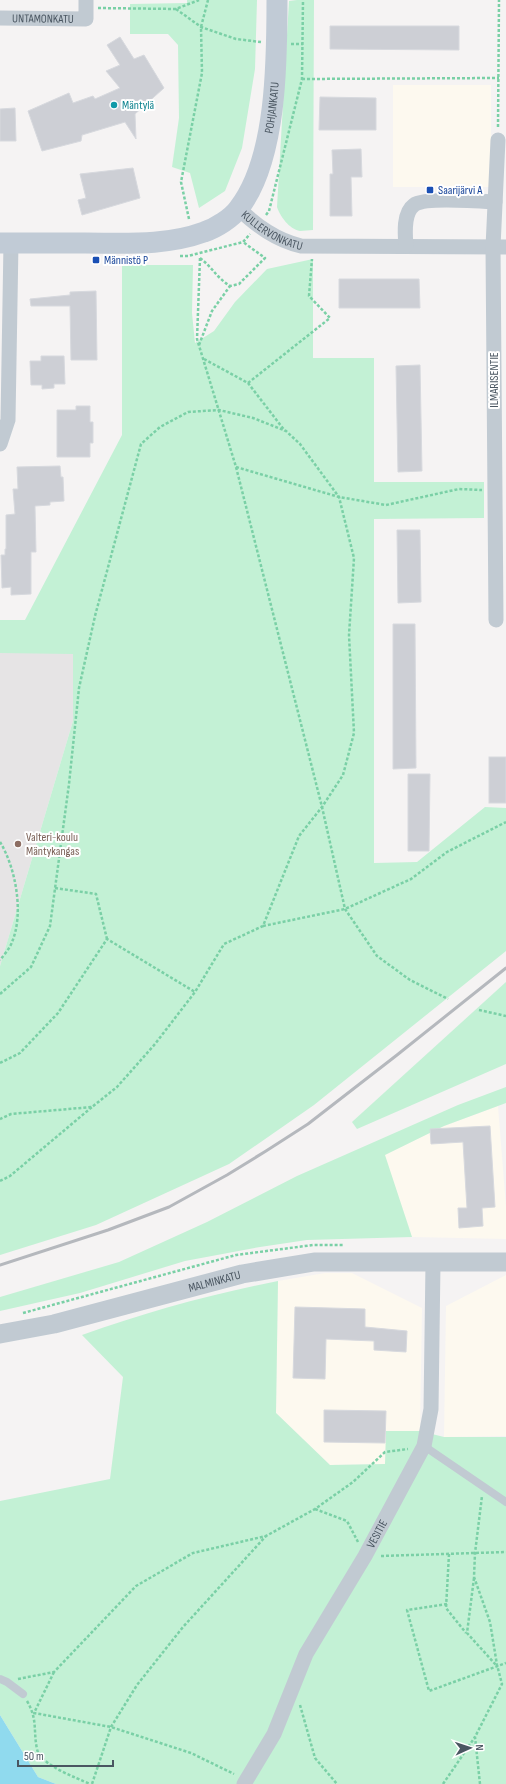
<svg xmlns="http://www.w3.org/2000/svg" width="506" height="1784" font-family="'Sofia Sans Condensed',sans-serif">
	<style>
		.commercial { fill: #fdf9ef }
		.education { fill: #e6e4e5 }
		.green { fill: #c3f1d5 }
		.water { fill: #90daee }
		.building { fill: #cdcfd5; stroke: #d7d9de }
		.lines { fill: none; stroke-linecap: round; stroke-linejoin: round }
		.path { stroke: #7ad0a6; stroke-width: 2.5; stroke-dasharray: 3 2; stroke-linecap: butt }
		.service { stroke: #c1cad2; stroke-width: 8 }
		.minor { stroke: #c1cad2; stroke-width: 15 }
		.tertiary { stroke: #c1cad2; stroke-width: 19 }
		.secondary { stroke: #c1cbd6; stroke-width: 21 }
		.rail { stroke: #b5b8bd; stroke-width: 3 }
		.culture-dot { fill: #0f9aa8; stroke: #fff; stroke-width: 1.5 }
		.transit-dot { fill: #1a4fb4; stroke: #fff; stroke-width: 1.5 }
		.education-dot { fill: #8d6e63; stroke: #fff; stroke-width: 1.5 }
		.labels { text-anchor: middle; stroke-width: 4; stroke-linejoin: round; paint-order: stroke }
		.street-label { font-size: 12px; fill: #4a5661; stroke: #fff }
		.culture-label { font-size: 12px; fill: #0d838f; stroke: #fff; text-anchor: start }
		.transit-label { font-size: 12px; fill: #164399; stroke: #fff; text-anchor: start }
		.education-label { font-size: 12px; fill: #785e54; stroke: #fff; text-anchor: start }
	</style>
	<rect width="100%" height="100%" fill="#f5f3f3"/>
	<g class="commercial">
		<rect x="393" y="85" width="98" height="102"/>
		<polygon points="498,1106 506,1207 506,1239 412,1237 384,1155 444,1126"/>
		<polygon points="325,1273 352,1273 422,1308 420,1431 386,1464 330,1465 276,1413 278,1281"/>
		<polygon points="506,1275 506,1436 444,1437 446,1306"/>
	</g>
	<polygon class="education" points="0,653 73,653 73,721 0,966"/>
	<g class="green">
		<polygon points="187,0 257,0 255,69 242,148 225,191 199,208 190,173 172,167 179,118 178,45 168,34 130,34 130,4 187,3"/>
		<path d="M297,0H314L313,230C309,230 304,231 300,231C289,229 280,216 277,207L289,1Z"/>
		<polygon points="313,259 313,358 374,358 374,482 484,482 484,518 374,519 374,863 417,862 485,807 506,808 506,951 314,1105 229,1164 96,1225 0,1255 0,966 73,721 73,654 0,653 0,620 25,620 122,435 122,265 193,265 192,313 195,343 214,331 235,302 267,269"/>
		<polygon points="506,982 506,1064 357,1129 352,1122"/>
		<polygon points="506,1087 506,1103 444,1126 385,1155 412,1237 307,1240 260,1247 185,1261 80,1293 0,1311 0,1297 119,1262 207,1222 297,1176 458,1105"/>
		<path d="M278,1281L276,1413L330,1465L385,1464L386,1431H420L444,1437H506V1784H56L38,1777L0,1715V1501L110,1479L123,1377L82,1335C146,1312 211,1294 278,1281Z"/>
	</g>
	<polygon class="water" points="0,1715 38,1777 56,1784 0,1784"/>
	<g class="building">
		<polygon points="330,26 459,26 459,50 330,49"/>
		<polygon points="120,37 134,59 144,55 164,88 135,114 136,139 125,122 82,135 81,141 42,151 28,111 69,93 73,103 93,96 95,99 120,88 106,71 120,65 107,45"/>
		<polygon points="320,97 376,98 376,130 319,130"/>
		<polygon points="15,108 16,141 0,141 0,109"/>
		<polygon points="361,149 362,177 351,177 352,216 330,216 330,174 333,174 332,150"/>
		<polygon points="133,168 140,198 82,215 78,200 86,198 80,174"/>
		<polygon points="339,279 419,279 420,308 339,308"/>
		<polygon points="96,291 97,360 71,360 70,306 31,306 30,299 70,295 70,292"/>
		<polygon points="41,356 64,356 65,384 54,384 54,388 42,389 42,385 31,385 30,361 41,361"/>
		<polygon points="420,365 422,471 398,472 396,366"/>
		<polygon points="76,406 90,406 90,422 93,422 93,443 90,443 90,457 57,457 57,410 76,410"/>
		<polygon points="60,466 61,477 63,477 64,501 50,502 50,505 35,506 36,552 31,552 31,594 11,595 11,587 2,588 1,555 5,555 5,549 6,549 6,515 15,514 13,489 18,489 17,467"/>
		<polygon points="397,530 420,530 421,602 398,603"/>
		<polygon points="393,624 415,624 416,768 393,769"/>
		<rect x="489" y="757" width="17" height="46"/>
		<polygon points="408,774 430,774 429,851 408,851"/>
		<polygon points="490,1126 495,1207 482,1208 483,1226 459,1228 458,1208 467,1208 463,1142 431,1144 430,1129"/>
		<polygon points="295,1307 365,1309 365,1327 407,1331 406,1352 374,1350 374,1341 326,1339 325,1379 293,1378"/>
		<polygon points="324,1410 386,1411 385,1443 324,1442"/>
	</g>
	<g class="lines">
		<g class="path">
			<polyline points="98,8 176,9 199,0"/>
			<polyline points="176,9 201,27 236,39 261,42"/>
			<polyline points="291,44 303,44"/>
			<polyline points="302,79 499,78"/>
			<polyline points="498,127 499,0"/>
			<polyline points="266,215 269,211 302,79 303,0"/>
			<polyline points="189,219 181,182 202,73 201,27 208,0"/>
			<polyline points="180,256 188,256 243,242 250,234"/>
			<polyline points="200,258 197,339 236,467 322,807 345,909 377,956 410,980 448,999"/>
			<path d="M200,258C213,268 216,277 230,286L239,284L265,258L243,242"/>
			<polyline points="199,345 212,311 230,286"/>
			<polyline points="204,359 248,383 285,431"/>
			<polyline points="248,383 330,318 309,296 312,259"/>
			<polyline points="236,467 339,497 386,505 459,489 482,490"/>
			<path d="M0,842C16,868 24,914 12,942C10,948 4,955 0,960"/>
			<polyline points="55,888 96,894 107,939"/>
			<polyline points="263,926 345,909 411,879 447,852 506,822"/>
			<polyline points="0,994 31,967 50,926 69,784 79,688 95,616 141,444 160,427 188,412 219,410 253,418 286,431 300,444 339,497 354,558 349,635 354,733 343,775 322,807 299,836 263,926 224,944 195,992 155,1044 117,1087 92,1107 11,1114 0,1119"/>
			<polyline points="479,1010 506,1016"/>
			<polyline points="0,1063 20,1053 58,1013 107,939 195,992"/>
			<polyline points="0,1181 10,1176 92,1107"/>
			<polyline points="23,1313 236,1255 313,1245 344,1245"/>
			<polyline points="315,1509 347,1521 358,1542"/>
			<polyline points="449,1554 446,1608 466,1633"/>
			<polyline points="381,1556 506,1552"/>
			<polyline points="474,1578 467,1633 496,1665"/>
			<polyline points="447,1604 407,1610 429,1691 506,1663"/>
			<polyline points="54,1672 34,1713 111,1727 191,1753 234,1774"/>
			<polyline points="18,1679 54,1672 136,1586 193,1553 266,1536 315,1509 353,1482 385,1452 408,1449"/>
			<path d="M27,1701C38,1720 33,1730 37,1749C40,1765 77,1778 90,1784"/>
			<polyline points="300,1705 315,1758 337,1784"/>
			<polyline points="92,1784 111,1727 137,1685 183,1627 266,1536"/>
			<polyline points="443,1784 475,1737"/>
			<polyline points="480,1784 475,1737 502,1684 497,1665 490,1622 474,1577 475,1553 482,1496"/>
		</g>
		<g class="service">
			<polyline points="424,1446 506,1502"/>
			<polyline points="0,1679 7,1682 23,1694"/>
		</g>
		<g class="minor">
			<path id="s1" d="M0,18L86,19V0"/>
			<path id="s2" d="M239,209C257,226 276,240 301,246L506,247"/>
			<path d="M406,246C405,234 403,213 414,205C424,197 480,201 495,202"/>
			<polyline points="0,444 8,420 11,243"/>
			<polyline points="496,620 493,247 498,140"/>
			<path id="s3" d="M244,1784L274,1734L306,1654L365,1556L424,1446L431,1409L433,1263"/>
		</g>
		<path class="tertiary" id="s4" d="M0,1334L54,1324L242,1274L314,1262H506"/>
		<path class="secondary" id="s5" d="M0,243C28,243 56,243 85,243C125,243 166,246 204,232C216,228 232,218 239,208C277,159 277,60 277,0"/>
		<polyline class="rail" points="0,1265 108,1230 169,1207 227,1175 266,1151 308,1124 397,1055 506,968"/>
	</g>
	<circle class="culture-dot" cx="114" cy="105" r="4"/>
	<g class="transit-dot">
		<rect x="426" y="186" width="8" height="8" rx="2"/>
		<rect x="92" y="256" width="8" height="8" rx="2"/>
	</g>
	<circle class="education-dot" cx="18" cy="844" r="4"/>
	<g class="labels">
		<g class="street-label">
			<text dy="4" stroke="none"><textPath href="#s1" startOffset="43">UNTAMONKATU</textPath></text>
			<text dy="4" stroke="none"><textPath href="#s5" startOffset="355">POHJANKATU</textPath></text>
			<text dy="4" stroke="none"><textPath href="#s2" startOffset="40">KULLERVONKATU</textPath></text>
			<text transform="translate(494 380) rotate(-90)" y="4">ILMARISENTIE</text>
			<text dy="4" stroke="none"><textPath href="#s4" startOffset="221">MALMINKATU</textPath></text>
			<text dy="4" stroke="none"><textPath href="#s3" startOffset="284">VESITIE</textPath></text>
		</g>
		<g class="culture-label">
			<text x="122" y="109">Mäntylä</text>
		</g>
		<g class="transit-label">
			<text x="438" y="194">Saarijärvi A</text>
			<text x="104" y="264">Männistö P</text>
		</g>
		<g class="education-label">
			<text x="26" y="841">Valteri-koulu<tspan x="26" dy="14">Mäntykangas</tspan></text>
		</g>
	</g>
	<g transform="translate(470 1748) rotate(87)" stroke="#ffffff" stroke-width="3" paint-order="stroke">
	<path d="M0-3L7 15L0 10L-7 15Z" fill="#4a5661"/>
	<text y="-6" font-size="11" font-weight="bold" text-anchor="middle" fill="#4a5661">N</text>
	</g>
	<path d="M18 1760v6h95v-6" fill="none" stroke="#4a5661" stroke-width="2"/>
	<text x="24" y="1760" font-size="12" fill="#4a5661" stroke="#ffffff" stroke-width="3" paint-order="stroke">50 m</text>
</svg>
